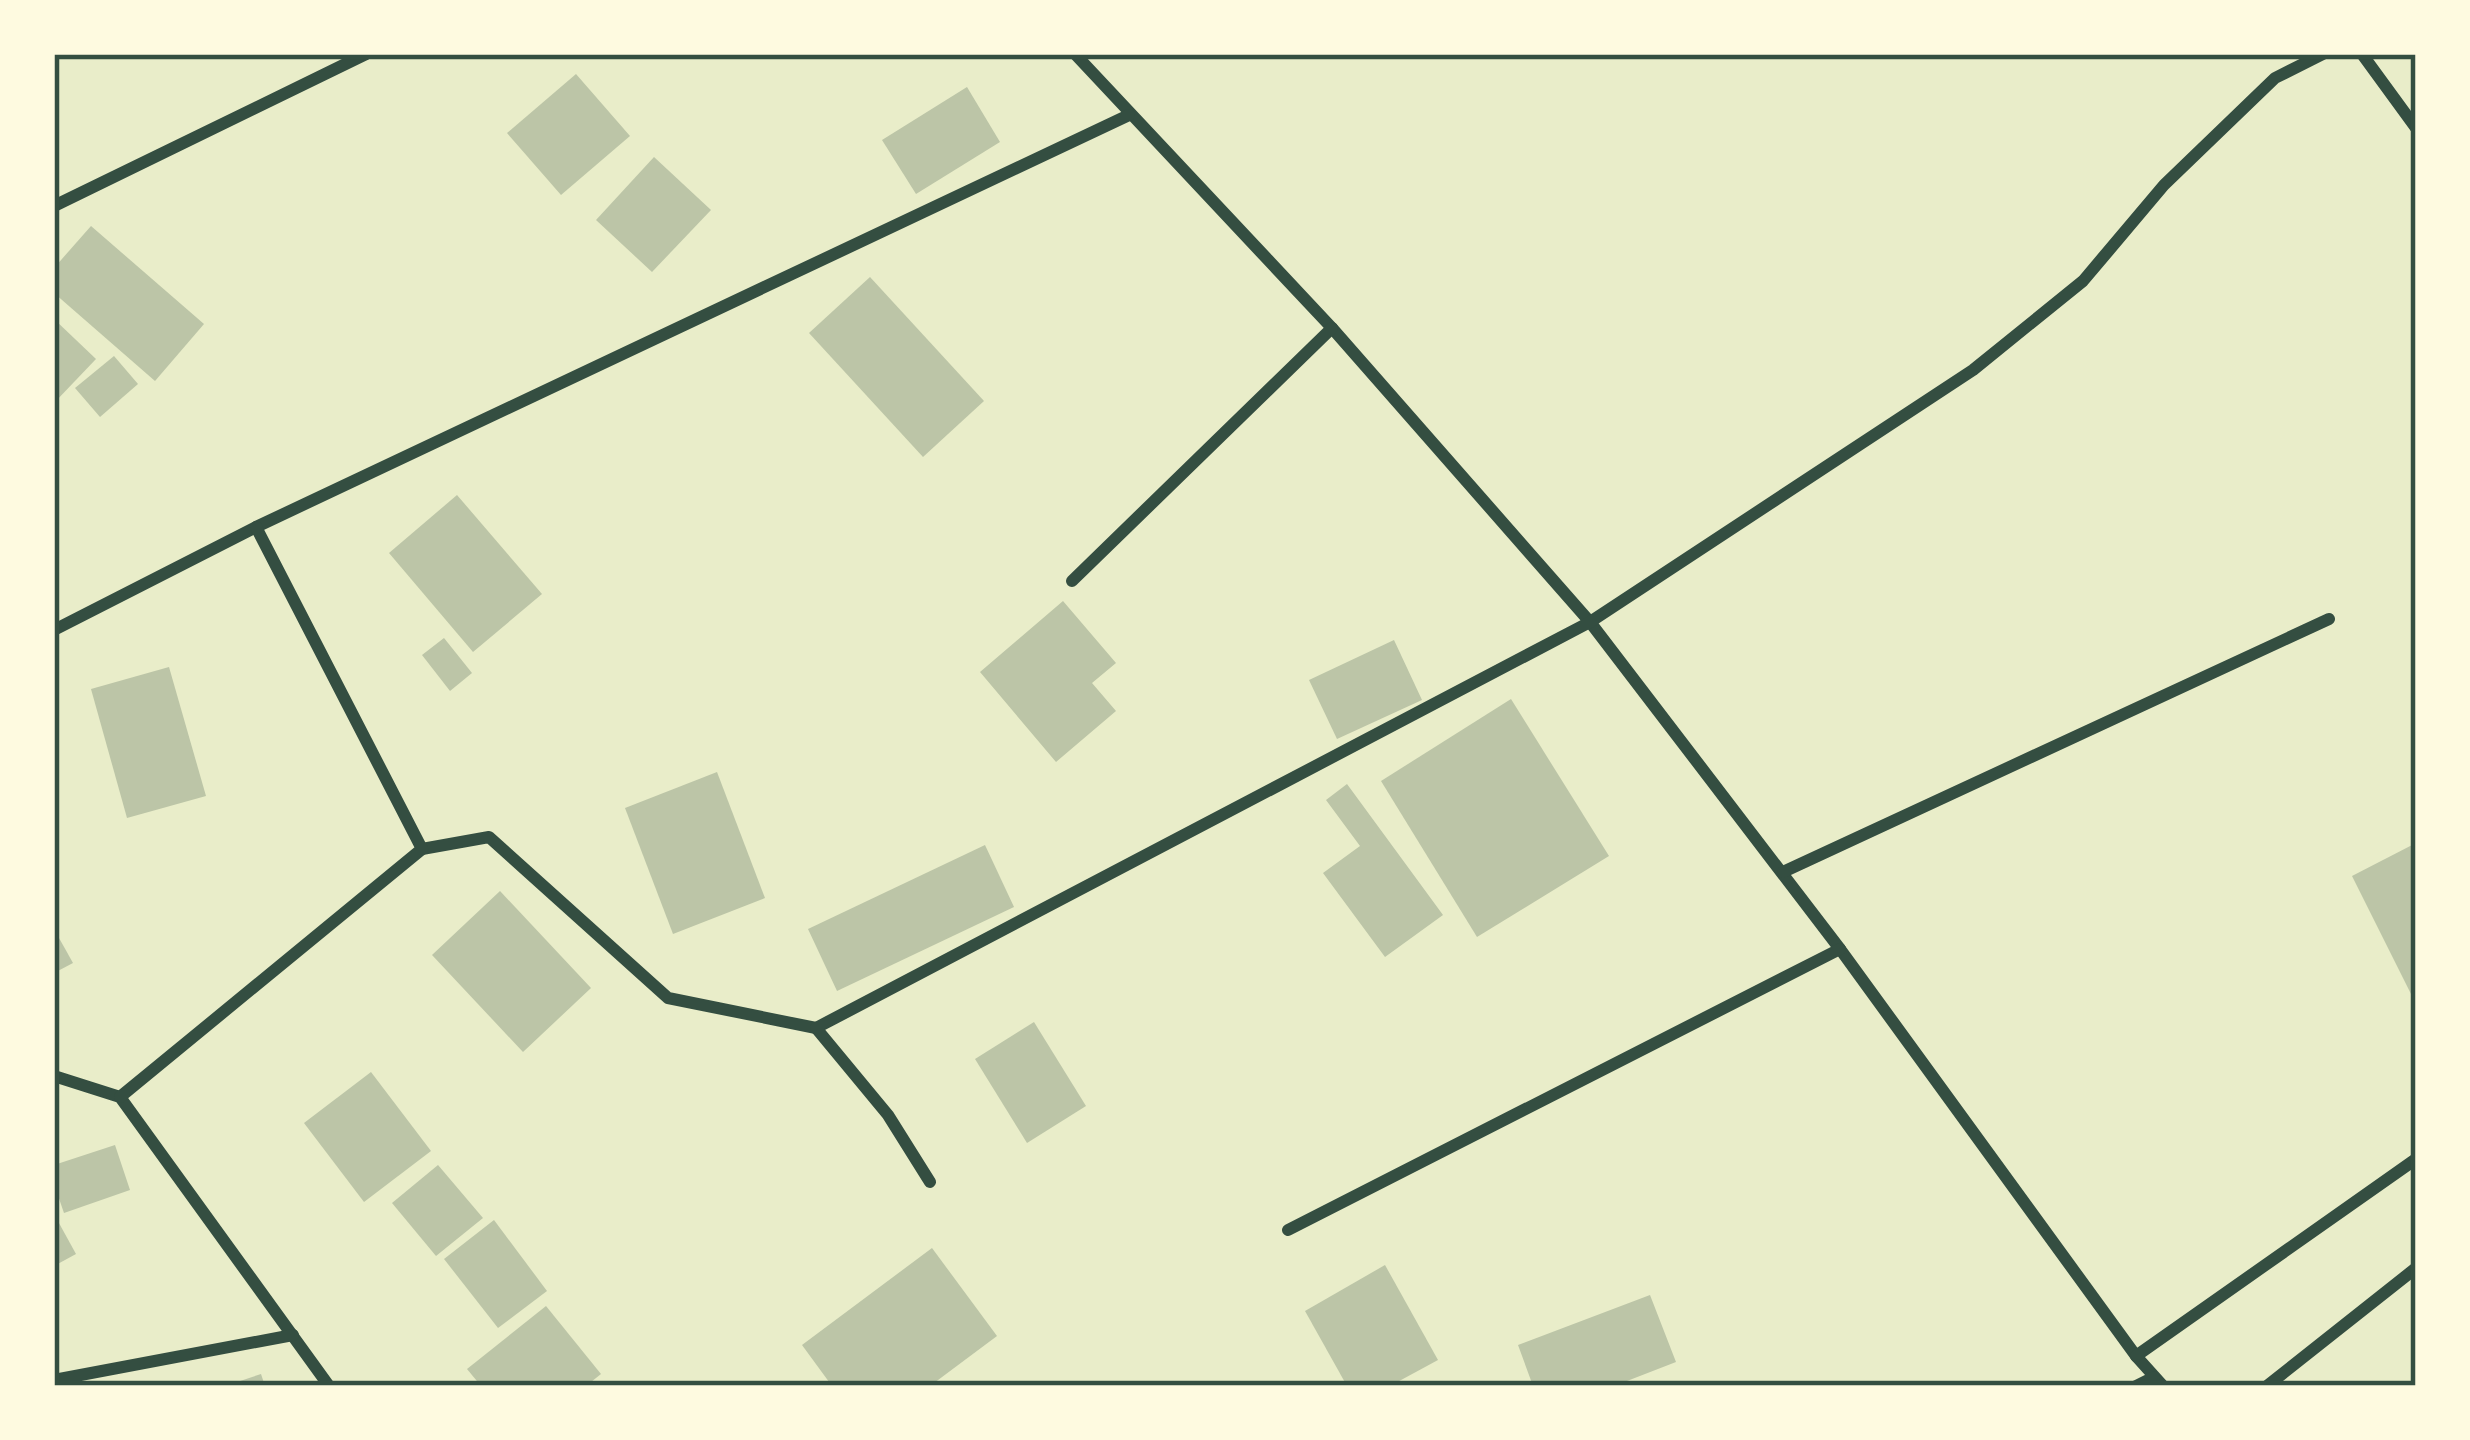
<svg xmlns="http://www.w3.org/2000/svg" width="2470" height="1440" font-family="'Alegreya Sans',sans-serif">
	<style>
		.building { fill: #bcc5a7 }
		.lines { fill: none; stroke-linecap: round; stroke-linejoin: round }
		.minor { stroke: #344e41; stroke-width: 12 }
		.neatline { fill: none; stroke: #344e41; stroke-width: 4.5 }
	</style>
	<rect width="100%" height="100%" fill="#e9edc9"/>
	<g class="building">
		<polygon points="576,74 630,136 561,195 507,133"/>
		<polygon points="967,87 1000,142 916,194 882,140"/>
		<polygon points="654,157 711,210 652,272 596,220"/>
		<polygon points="91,226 204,324 155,381 54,293 54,268"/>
		<polygon points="870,277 984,401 923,457 809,333"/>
		<polygon points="54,319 96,359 54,403"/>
		<polygon points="114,356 138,384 100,417 75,388"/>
		<polygon points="457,495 542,594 473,652 389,553"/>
		<polygon points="1063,601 1116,663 1092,683 1116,711 1056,762 980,672"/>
		<polygon points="444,638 472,673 450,691 422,655"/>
		<polygon points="1394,640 1422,700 1337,739 1309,680"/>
		<polygon points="169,667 206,796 127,818 91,689"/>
		<polygon points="1511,699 1609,856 1477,937 1381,781"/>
		<polygon points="717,772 765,898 673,934 625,808"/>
		<polygon points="1347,784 1443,915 1385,957 1323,873 1360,846 1326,800"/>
		<polygon points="2416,843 2416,1004 2352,876"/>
		<polygon points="985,845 1014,907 837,991 808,929"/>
		<polygon points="500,891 591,988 523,1052 432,955"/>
		<polygon points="54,929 73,963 54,973"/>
		<polygon points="1034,1022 1086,1106 1027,1143 975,1059"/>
		<polygon points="371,1072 431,1151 364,1202 304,1123"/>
		<polygon points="115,1145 130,1190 64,1213 54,1184 54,1165"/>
		<polygon points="438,1165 483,1218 436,1256 392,1203"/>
		<polygon points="54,1214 76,1254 54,1266"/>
		<polygon points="494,1220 547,1291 498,1328 444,1259"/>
		<polygon points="932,1248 997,1336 930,1386 832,1386 802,1345"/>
		<polygon points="1385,1265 1438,1360 1390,1386 1347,1386 1305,1311"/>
		<polygon points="1650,1295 1676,1362 1627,1381 1629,1386 1533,1386 1518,1345"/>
		<polygon points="546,1306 601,1374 586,1386 481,1386 467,1369"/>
		<polygon points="261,1374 265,1386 228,1386 228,1385"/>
	</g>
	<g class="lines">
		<g class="minor">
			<polyline points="1075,54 1332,328 1590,622 1840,949 2136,1356 2163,1386"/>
			<polyline points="2362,54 2416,128"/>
			<polyline points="54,206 366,54"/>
			<polyline points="1072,581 1332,328"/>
			<polyline points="54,630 256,527 1129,115"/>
			<polyline points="422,849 489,837 668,998 816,1028"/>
			<polyline points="1783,872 2329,619"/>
			<polyline points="54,1076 120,1097 329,1386"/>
			<polyline points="120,1097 422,849 256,527"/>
			<polyline points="930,1182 888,1115 816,1028 1590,622 1973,370 2083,281 2164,185 2275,78 2323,54"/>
			<polyline points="1288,1230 1840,949"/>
			<polyline points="2136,1356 2416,1159"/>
			<polyline points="54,1380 293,1335"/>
			<polyline points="2136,1386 2154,1377"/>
			<polyline points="2267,1386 2416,1268"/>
		</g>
	</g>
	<rect width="2470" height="1440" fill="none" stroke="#fefae0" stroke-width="114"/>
	<rect x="57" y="57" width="2356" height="1326" class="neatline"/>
</svg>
